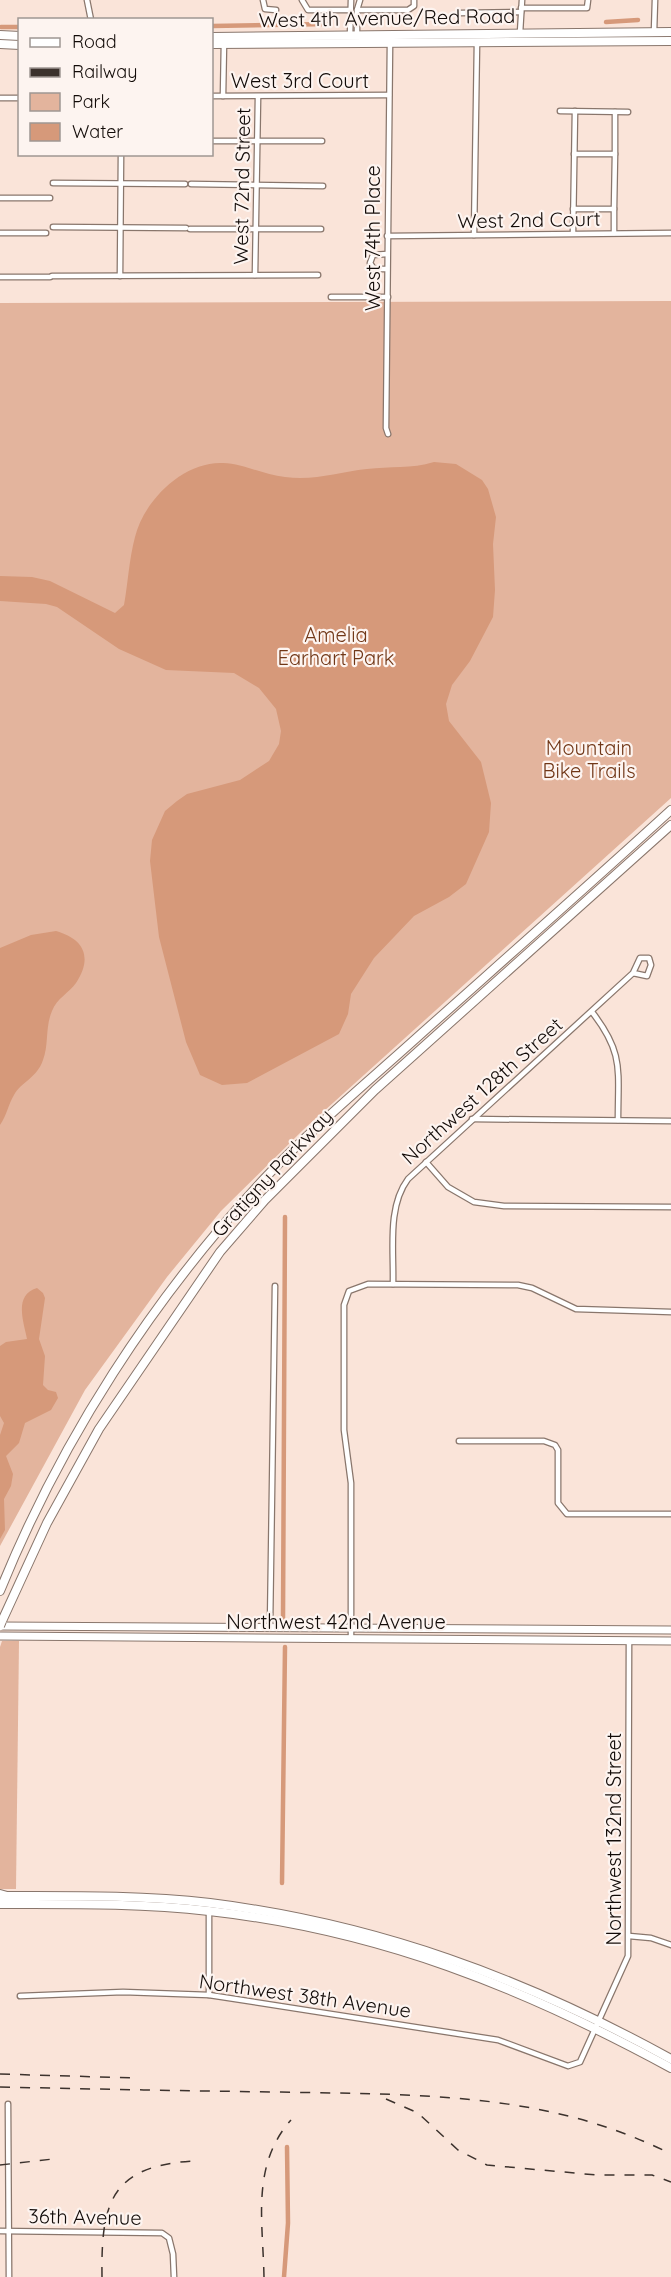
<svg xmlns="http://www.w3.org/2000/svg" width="671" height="2277" font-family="Quicksand,sans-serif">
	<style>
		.green { fill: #e3b49d }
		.water { fill: #d6997a }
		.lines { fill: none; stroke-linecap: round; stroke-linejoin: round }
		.canal { stroke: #d6997a; stroke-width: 4.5 }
		.street-casing { stroke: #89766c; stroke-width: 7 }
		.secondary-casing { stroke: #89766c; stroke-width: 9 }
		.primary-casing { stroke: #89766c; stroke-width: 10 }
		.highway-casing { stroke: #89766c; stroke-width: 10 }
		.street { stroke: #fff; stroke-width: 4.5 }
		.secondary { stroke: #fff; stroke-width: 7 }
		.primary { stroke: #fff; stroke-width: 8 }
		.highway { stroke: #fff; stroke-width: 8 }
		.rail { stroke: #3c322d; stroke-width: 1.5; stroke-dasharray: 10 10; stroke-linecap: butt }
		.highway-bridge-casing { stroke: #89766c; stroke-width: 10; stroke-linecap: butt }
		.highway-bridge { stroke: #fff; stroke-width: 8 }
		.labels { text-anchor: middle; stroke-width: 4.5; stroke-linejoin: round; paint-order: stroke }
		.street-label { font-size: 20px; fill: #120b08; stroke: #fdf4f0 }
		.park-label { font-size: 20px; fill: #713717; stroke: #fdf4f0 }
	</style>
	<rect width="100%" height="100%" fill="#fae4d9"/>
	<g class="green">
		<polygon points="671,301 671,798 303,1130 221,1211 167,1277 85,1390 0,1546 0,303"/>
		<polygon points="2,1641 19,1641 16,1889 0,1889 0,1647"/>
	</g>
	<g class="water">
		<path d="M434,462L456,464L482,480L488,489L496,517L493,544L495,590L493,617L470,661L452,685L446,704L449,721L481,762L491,803L489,832L466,884L449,897L414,916L374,958L351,994L348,1014L339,1034L247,1083L222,1085L200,1075L186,1042L159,937L150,861L152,840L165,811L177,801L187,794L240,780L269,761L279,744L281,731L276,709L259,688L234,673L166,670L119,649L57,607L46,604L0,601V576L32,577L50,581L115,613L124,605C128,582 129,560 135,537C144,500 184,461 223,463C245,464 264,475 285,477C315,481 338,472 367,469C390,466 411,469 434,462Z"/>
		<path d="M56,931C84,939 93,957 76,983C69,993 57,998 52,1011C45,1027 49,1045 43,1060C37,1078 21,1082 14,1095C8,1105 7,1115 0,1125V948L31,935Z"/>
		<path d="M37,1288L43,1293L45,1298L39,1339L45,1356L43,1385L48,1390L56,1392L58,1398L51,1410L25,1423L19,1443L6,1456L13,1474L11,1486L4,1499L5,1530L0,1539V1435L4,1423L0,1416V1346L6,1342L27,1339C24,1323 13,1295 37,1288Z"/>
	</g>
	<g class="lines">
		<g class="canal">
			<polyline points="606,22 638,20"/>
			<polyline points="212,26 328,24"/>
			<polyline points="1,27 20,27"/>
			<polyline points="283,1620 285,1217"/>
			<polyline points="282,1883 285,1647"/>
			<polyline points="284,2277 288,2223 287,2147"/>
		</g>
		<defs>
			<g id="street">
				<polyline points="87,0 91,20"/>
				<polyline points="263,0 265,9 276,10"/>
				<polyline points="302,0 308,10 351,10"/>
				<polyline points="521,8 587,8 588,0"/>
				<polyline points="357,10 408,10 414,6 414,0"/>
				<polyline points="460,13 521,12"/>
				<polyline points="654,32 655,0"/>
				<polyline points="520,33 522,0"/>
				<polyline points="357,35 357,10 360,0"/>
				<polyline points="350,36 351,0"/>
				<polyline points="212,96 389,95"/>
				<polyline points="223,96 224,42"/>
				<polyline points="0,98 20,98"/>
				<polyline points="560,111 628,112"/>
				<polyline points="212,141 322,141"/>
				<polyline points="615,154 615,112"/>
				<polyline points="53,183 185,184"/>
				<polyline points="191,184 323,186"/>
				<polyline points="0,198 50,198"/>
				<polyline points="573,209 614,209 615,154 574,154"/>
				<polyline points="53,227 186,228"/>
				<polyline points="190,229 321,229"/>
				<polyline points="0,233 46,233"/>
				<polyline points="573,233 575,111"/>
				<polyline points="614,233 614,209"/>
				<polyline points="474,235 477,42"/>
				<polyline points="387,236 671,233"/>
				<polyline points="387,254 373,255 370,263 374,269 387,269"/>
				<polyline points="255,275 258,97"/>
				<polyline points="52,276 318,275"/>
				<polyline points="120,276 121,154"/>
				<polyline points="0,277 50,277"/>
				<polyline points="331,297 388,297"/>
				<polyline points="388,434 386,428 390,43"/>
				<path d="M592,1012C624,1053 618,1070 618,1120"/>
				<polyline points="472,1119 671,1121"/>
				<polyline points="426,1162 448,1187 474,1202 504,1206 671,1207"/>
				<path d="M393,1284C394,1250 387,1207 408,1179L633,973L640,958H649L651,965L647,976L633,973"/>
				<polyline points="459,1441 544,1441 555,1445 558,1450 558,1503 567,1514 671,1514"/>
				<polyline points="270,1627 275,1286"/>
				<polyline points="351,1639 351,1483 344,1430 344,1305 349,1291 368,1284 518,1285 532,1288 576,1309 671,1312"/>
				<polyline points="629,1936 651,1938 671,1945"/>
				<polyline points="209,1995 209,1911"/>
				<polyline points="20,1996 123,1992 209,1995 498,2040 568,2066 580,2062 628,1956 629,1641"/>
				<polyline points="8,2104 9,2277"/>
				<polyline points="0,2231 162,2233 169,2238 173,2254 174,2277"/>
			</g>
			<g id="secondary">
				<polyline points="0,1626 671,1630"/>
				<polyline points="0,1636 671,1641"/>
			</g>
			<g id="primary">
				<polyline points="0,35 20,36"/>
				<polyline points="212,37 671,32"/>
				<polyline points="0,44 20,45"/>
				<polyline points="212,44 671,41"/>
				<path d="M1,1896C71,1896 141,1895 210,1903C377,1924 524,1978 671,2059"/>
				<path d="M0,1904C70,1904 140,1903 209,1911C379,1930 522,1987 671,2068"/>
			</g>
			<g id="highway">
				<path d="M0,1591C61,1440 153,1298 264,1179C313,1127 369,1081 422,1033C505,959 589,885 671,810"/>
				<polyline points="2,1621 47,1523 99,1429 220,1252 265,1200 375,1090 671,825"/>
				<polyline points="0,1894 7,1896"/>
			</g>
		</defs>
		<use href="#street" class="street-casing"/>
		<use href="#secondary" class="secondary-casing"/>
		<use href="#primary" class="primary-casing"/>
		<use href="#highway" class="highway-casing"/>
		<use href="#street" class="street"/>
		<use href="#secondary" class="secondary"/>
		<use href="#primary" class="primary"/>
		<use href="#highway" class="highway"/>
		<g class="rail">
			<polyline points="0,2074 136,2078"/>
			<path d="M0,2087C94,2089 187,2091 281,2092C417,2095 546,2091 671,2154"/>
			<polyline points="386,2099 418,2113 458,2150 487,2165 596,2175 652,2175 671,2182"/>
			<polyline points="0,2165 53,2159"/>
			<path d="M102,2277C101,2204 110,2166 193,2161"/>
			<path d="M264,2277C263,2221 251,2165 291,2120"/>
		</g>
		<defs>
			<polyline id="highway-bridge" points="0,1626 2,1621"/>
		</defs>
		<use href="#highway-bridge" class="highway-bridge-casing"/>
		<use href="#highway-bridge" class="highway-bridge"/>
	</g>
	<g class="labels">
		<g class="street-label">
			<text transform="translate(387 18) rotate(-1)" y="7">West 4th Avenue/Red Road</text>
			<text x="300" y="88">West 3rd Court</text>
			<text transform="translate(242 186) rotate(-89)" y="7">West 72nd Street</text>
			<text transform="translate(529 220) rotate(-1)" y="7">West 2nd Court</text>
			<text transform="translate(373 238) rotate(-90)" y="7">West 74th Place</text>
			<text transform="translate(482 1091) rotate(-42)" y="7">Northwest 128th Street</text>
			<text transform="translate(272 1173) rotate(-47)" y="7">Gratigny Parkway</text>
			<text x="336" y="1629">Northwest 42nd Avenue</text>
			<text transform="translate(614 1839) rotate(-90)" y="7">Northwest 132nd Street</text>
			<text transform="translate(305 1996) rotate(8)" y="7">Northwest 38th Avenue</text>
			<text transform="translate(85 2217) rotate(1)" y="7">36th Avenue</text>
		</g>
		<g class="park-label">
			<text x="336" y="642">Amelia<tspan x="336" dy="23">Earhart Park</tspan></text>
			<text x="589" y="755">Mountain<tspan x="589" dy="23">Bike Trails</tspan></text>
		</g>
	</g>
	<rect x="18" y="18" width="195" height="138" fill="#fdf4f0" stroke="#9f9793" stroke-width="1.5"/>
	<rect x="30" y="38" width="30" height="9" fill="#ffffff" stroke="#9f9793" stroke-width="1.5"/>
	<text x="72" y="48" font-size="18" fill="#120b08">Road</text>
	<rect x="30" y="68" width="30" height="9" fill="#3c322d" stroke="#9f9793" stroke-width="1.5"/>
	<text x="72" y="78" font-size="18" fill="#120b08">Railway</text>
	<rect x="30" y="93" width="30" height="18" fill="#e3b49d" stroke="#9f9793" stroke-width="1.5"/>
	<text x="72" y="108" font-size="18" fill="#120b08">Park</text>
	<rect x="30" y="123" width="30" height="18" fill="#d6997a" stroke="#9f9793" stroke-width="1.5"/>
	<text x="72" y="138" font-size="18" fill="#120b08">Water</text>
</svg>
